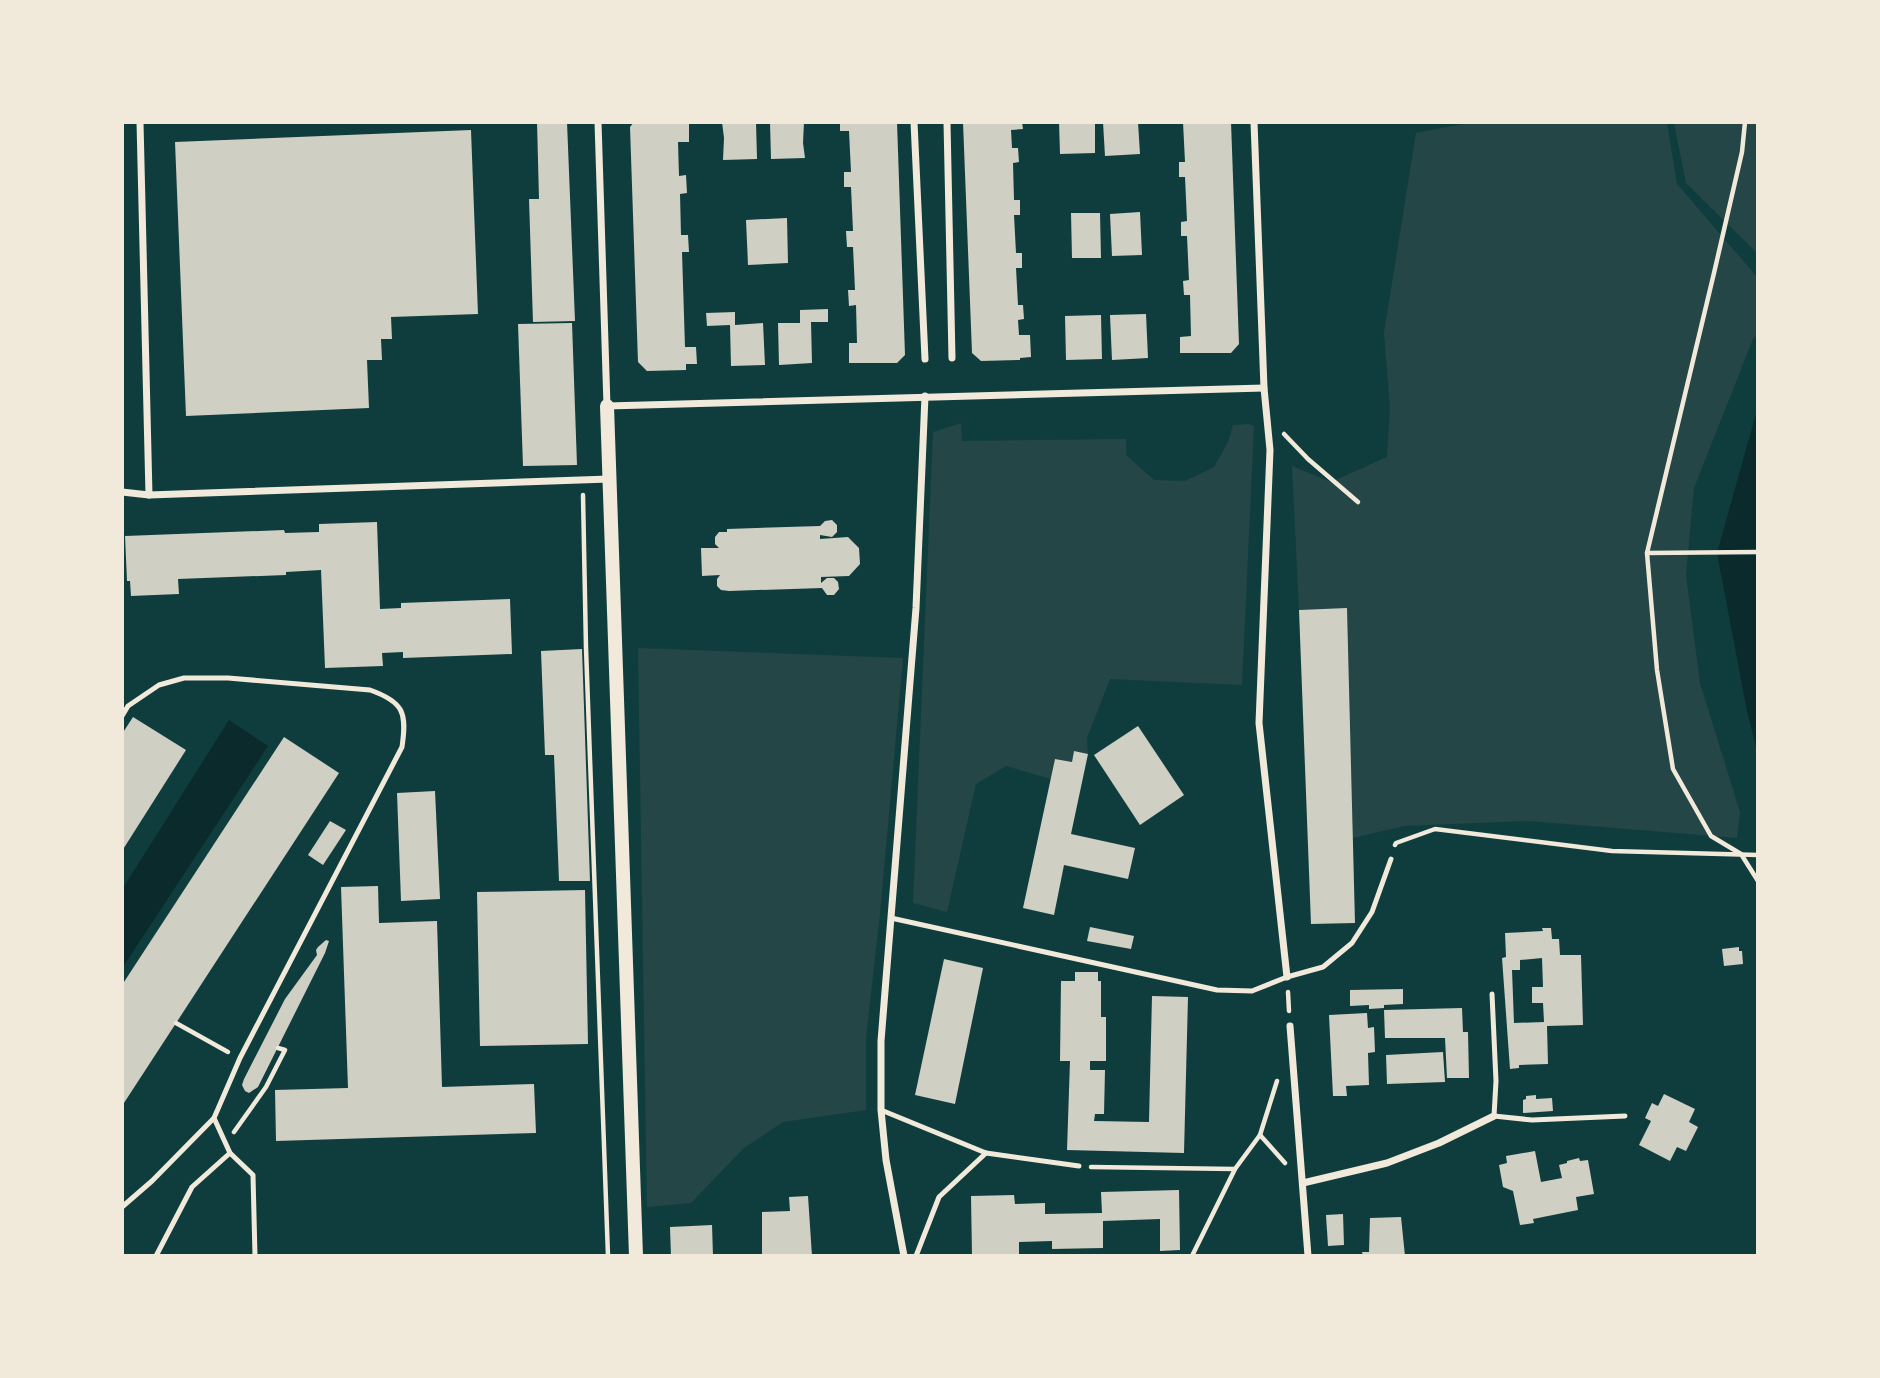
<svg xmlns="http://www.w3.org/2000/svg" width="1880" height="1378" font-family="'Fira Sans',sans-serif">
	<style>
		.green { fill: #244646 }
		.water { fill: #0a2a2b }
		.building { fill: #cfcfc3; fill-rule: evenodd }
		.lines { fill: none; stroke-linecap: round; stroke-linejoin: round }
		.path { stroke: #f1e9da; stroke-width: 4.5 }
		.service { stroke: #f1e9da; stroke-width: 5 }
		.minor { stroke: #f1e9da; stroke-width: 7 }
		.secondary { stroke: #f1e9da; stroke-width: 14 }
	</style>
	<rect width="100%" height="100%" fill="#0f3d3e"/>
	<g class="green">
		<polygon points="1474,122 1667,123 1677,184 1757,277 1757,334 1753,339 1694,488 1686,575 1700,683 1740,812 1737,838 1529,821 1404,826 1353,838 1347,609 1299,610 1292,466 1331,482 1387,457 1390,408 1384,333 1416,133"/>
		<polygon points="1674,123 1757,123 1757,253 1686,183"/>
		<polygon points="961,423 962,441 1126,439 1126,455 1154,480 1185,481 1214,467 1228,442 1233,425 1248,424 1254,426 1242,685 1110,679 1087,738 1088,754 1074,751 1072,762 1055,759 1051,779 1006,766 976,784 947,912 913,903 933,432"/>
		<polygon points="638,648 903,658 880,914 866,1038 866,1110 783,1122 744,1148 691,1203 647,1207"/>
	</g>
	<g class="water">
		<polygon points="1757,410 1757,751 1747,711 1717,553"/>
		<polygon points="229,720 268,746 123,967 123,888"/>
	</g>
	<g class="building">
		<polygon points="537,122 567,122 575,321 533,322 529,199 539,199"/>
		<polygon points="634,122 689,122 689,142 678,142 679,176 686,175 687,193 680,194 681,235 688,235 689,252 682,252 685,347 696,347 697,364 686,364 686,370 647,371 638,362 630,127"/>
		<polygon points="722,122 756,122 757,159 723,160 724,138"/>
		<polygon points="770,122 804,122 803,143 805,158 771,159"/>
		<polygon points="840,122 897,122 905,355 897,363 849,363 849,343 857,343 856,305 849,306 848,290 855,290 853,247 847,247 846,231 853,231 851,187 844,187 844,172 851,172 849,131 840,131"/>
		<polygon points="963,122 1022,122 1023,129 1011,130 1012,148 1018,148 1019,162 1013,163 1014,200 1020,200 1020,215 1014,215 1016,253 1022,253 1022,268 1016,268 1018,305 1023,305 1024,319 1018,320 1019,335 1030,335 1031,357 1020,358 1020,360 981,361 972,353"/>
		<polygon points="1059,122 1095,122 1095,153 1060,154"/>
		<polygon points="1103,122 1138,122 1140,154 1105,156"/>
		<polygon points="1183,122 1231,122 1239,344 1231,353 1180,353 1180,337 1191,336 1190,295 1184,295 1183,281 1189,280 1187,236 1181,236 1181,222 1187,221 1185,177 1179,177 1179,162 1185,162"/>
		<polygon points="471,130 478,314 391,317 392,339 381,339 382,360 367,360 369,408 186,416 175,142"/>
		<polygon points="1140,212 1142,255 1112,256 1110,214"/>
		<polygon points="1071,213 1100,213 1101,258 1072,258"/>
		<polygon points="787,218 788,263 748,265 746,220"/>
		<polygon points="828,309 828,322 811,322 812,363 779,365 778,323 800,323 800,310"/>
		<polygon points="735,312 735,325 763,323 765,365 731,366 730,325 707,326 706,313"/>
		<polygon points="1146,314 1148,358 1112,360 1110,315"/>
		<polygon points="1101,315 1102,359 1066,360 1065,316"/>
		<polygon points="572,323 577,465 523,466 518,324"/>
		<polygon points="832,520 837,525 837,532 832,537 820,535 820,539 848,537 859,548 860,564 849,576 821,577 821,583 827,578 834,578 838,582 839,589 834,595 827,595 822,588 729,591 721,590 717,586 717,579 720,575 702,576 701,548 719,548 715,544 715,537 719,532 727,532 727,529 820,526 825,521"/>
		<polygon points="377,522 380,609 401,608 401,603 510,599 512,654 403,658 403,652 382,653 383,666 325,668 321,570 286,572 286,575 178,579 179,594 131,596 130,581 127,581 125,536 284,530 285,533 319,532 319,524"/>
		<polygon points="1347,608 1355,923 1311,924 1299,610"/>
		<polygon points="582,649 590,881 559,881 554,755 545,755 541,651"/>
		<polygon points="133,717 186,750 122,851 122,734"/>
		<polygon points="1138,726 1184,795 1140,825 1094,755"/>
		<polygon points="284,737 339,773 122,1106 122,985"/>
		<polygon points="1074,751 1088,754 1071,834 1135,848 1128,879 1064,865 1054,915 1023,908 1055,759 1072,762"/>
		<polygon points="435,791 440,899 401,901 397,793"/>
		<polygon points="330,821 346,830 323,865 308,855"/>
		<polygon points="378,886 379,923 437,921 442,1087 534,1084 536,1133 276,1141 275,1090 348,1088 341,887"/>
		<polygon points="585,890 588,1044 480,1046 477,892"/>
		<polygon points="1090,927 1134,936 1131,949 1087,941"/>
		<path d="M1542,928H1551L1552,939H1559L1560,955H1581L1583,1025L1547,1026L1548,1064L1519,1065V1068L1510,1069L1502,958L1506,957L1505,933L1543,931ZM1542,958L1543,987H1532V1003H1543L1544,1022L1514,1023L1512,970H1520V960Z"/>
		<polygon points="326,940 329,941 325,953 258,1087 249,1093 245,1091 242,1085 244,1079 285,999 317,955 316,950 318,947"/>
		<polygon points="1739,947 1739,951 1742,951 1743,964 1724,966 1722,949"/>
		<polygon points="944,959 983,968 955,1104 915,1095"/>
		<polygon points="1075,972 1098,972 1098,981 1101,981 1101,1017 1106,1017 1106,1061 1090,1061 1090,1070 1105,1070 1104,1114 1095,1114 1094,1121 1149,1122 1152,996 1188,997 1184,1153 1067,1150 1070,1061 1060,1061 1061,981 1075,981"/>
		<polygon points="1403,989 1403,1004 1384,1005 1384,1008 1369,1009 1369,1005 1350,1006 1350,990"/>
		<polygon points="1462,1008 1463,1032 1468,1032 1469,1078 1447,1078 1445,1038 1385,1038 1384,1010"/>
		<polygon points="1367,1013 1368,1028 1374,1027 1375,1052 1368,1053 1369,1085 1346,1086 1347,1096 1333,1096 1329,1015"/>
		<polygon points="1443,1052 1445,1082 1387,1084 1386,1055"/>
		<polygon points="1664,1094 1695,1109 1689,1122 1698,1127 1686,1151 1677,1147 1670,1161 1639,1145 1651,1121 1645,1118 1652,1103 1658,1106"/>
		<polygon points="1536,1095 1536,1099 1552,1098 1553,1111 1523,1113 1523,1100 1526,1099 1526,1096"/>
		<polygon points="1535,1151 1541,1182 1562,1178 1559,1165 1567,1163 1567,1161 1579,1158 1580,1161 1588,1160 1594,1194 1576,1197 1578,1210 1533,1219 1534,1223 1520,1225 1513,1191 1503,1187 1499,1165 1507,1163 1506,1156"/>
		<polygon points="1179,1190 1180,1250 1160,1251 1160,1219 1103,1221 1103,1248 1052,1249 1052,1241 1019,1242 1019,1256 972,1256 971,1196 1014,1195 1015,1204 1045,1203 1045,1214 1102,1213 1101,1192"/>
		<polygon points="808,1196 812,1256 762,1256 762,1212 790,1211 789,1197"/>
		<polygon points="1343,1214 1344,1245 1328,1246 1326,1215"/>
		<polygon points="1401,1217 1405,1256 1363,1256 1362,1252 1369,1252 1370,1218"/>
		<polygon points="712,1225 713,1256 671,1256 670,1227"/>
	</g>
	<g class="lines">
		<g class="path">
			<polyline points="1745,122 1742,152 1714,273 1647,553 1657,670 1673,769 1711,836 1741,854 1758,881"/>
			<polyline points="1284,434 1308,459 1358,502"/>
			<polyline points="583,495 586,648 608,1256"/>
			<polyline points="1647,553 1758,552"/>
			<polyline points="1395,845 1396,843 1435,829 1612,851 1758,855"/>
			<polyline points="1288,992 1289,1011"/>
			<polyline points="176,1023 228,1052"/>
			<polyline points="234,1132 266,1087 285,1050 278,1048"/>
			<polyline points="1260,1135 1285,1163"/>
			<polyline points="1091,1167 1235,1169 1260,1135 1277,1081"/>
			<polyline points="1192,1256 1235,1169"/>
		</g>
		<g class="service">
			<path d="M122,716L128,706L159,685L184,678H228L370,690C404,702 407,713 402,747L240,1058L214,1118L230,1153L253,1175L255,1256"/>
			<polyline points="891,918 1217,990 1252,991 1287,977 1323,967 1352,943 1372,912 1391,859"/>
			<polyline points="1492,994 1496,1081 1494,1116 1532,1120 1625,1116"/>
			<polyline points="881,1110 986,1153"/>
			<polyline points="122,1207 152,1181 214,1118"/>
			<polyline points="156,1256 192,1187 230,1153"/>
			<polyline points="916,1256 939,1197 986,1153 1079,1166"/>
		</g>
		<g class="minor">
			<polyline points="140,122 149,495"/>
			<polyline points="598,122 607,406 1264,388"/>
			<polyline points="914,122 925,359"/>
			<polyline points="947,122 952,358"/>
			<polyline points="1254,122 1264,388 1270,450 1259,723 1287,977"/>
			<polyline points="122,492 149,495 609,479"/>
			<polyline points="1290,1026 1308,1256"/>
			<polyline points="1303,1183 1387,1163 1439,1143 1494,1116"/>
			<polyline points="904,1256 886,1160 881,1110 881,1041 916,608 925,396"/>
		</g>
		<polyline class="secondary" points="607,406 636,1256"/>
	</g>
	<rect width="1880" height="1378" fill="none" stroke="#f1e9da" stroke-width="248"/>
</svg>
